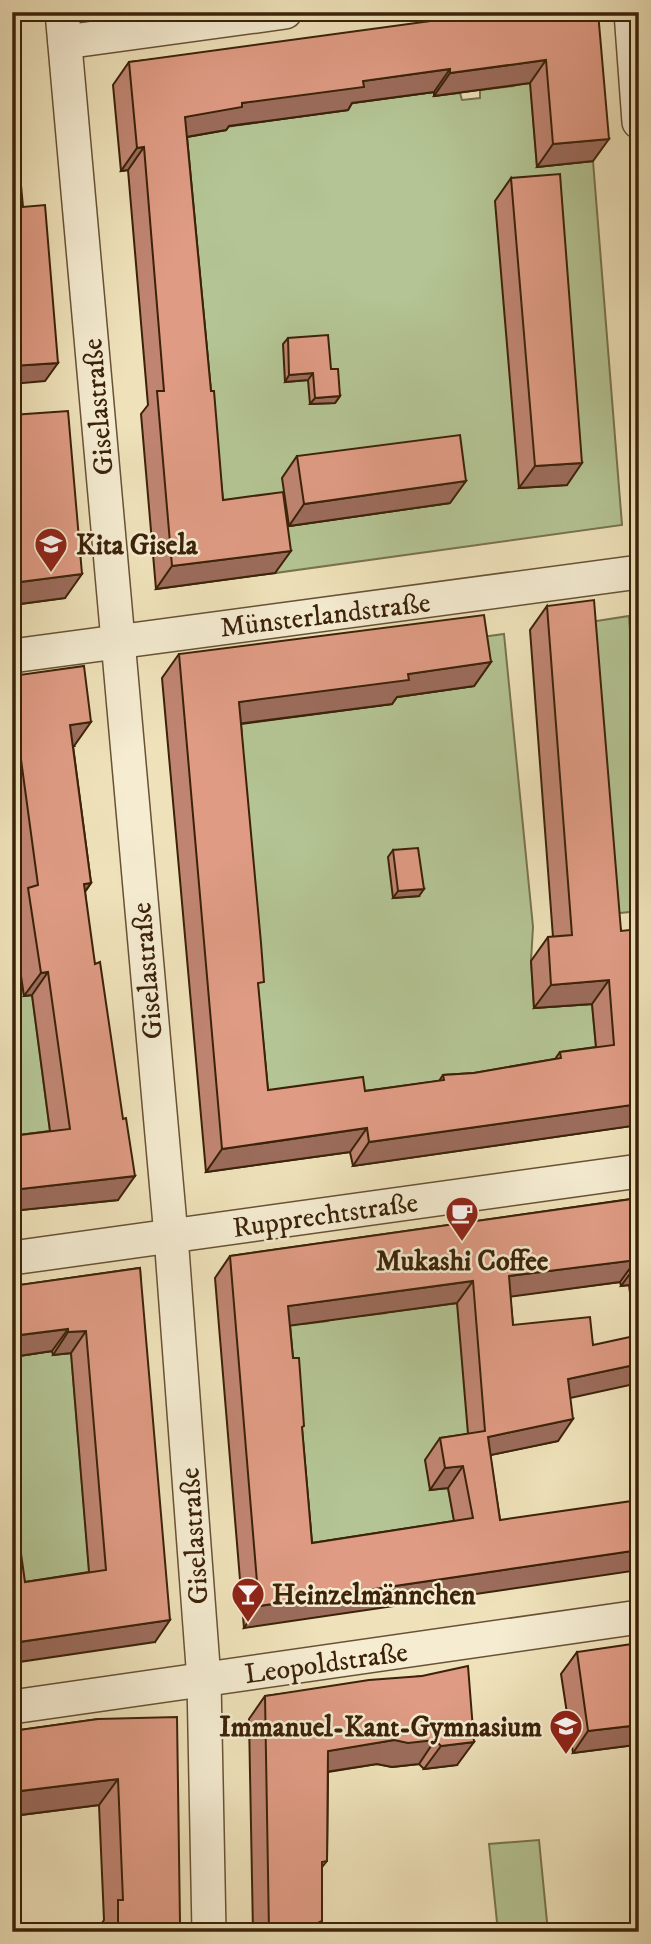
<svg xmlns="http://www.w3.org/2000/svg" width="651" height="1944" font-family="'IM FELL DW Pica',serif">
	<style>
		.green { fill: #b4c494; stroke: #78734e; stroke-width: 2 }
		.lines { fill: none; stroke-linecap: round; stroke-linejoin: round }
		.minor-casing { stroke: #685234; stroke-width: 36 }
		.minor { stroke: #f5ecd2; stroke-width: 33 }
		.wall { fill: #c08572; stroke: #3b2208; stroke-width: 2; fill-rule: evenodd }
		.shaded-wall { fill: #9c6c5c; stroke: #3b2208; stroke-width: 2 }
		.building { fill: #df9b84; stroke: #3b2208; stroke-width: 2; fill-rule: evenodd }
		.labels { text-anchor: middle; stroke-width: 5; stroke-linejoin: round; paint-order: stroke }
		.street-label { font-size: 28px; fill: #3b2208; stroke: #f5ecd2 }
		.poi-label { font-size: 28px; font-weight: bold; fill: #3b2208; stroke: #f5ecd2; text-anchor: start }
	</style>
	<rect width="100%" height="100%" fill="#efe2ba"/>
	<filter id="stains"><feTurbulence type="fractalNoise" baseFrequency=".00286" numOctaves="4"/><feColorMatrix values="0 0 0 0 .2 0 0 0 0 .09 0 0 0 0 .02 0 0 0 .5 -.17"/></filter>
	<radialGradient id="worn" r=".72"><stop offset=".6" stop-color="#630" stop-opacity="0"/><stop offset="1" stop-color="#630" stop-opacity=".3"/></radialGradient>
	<g class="green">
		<polygon points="533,77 531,92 537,167 593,161 622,525 275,573 268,526 289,526 450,503 220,521 167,134 226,130 226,127 347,110 347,104 434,92 434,96 460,93 462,100 480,98 480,90 514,86"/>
		<polygon points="629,616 639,756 639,911 601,915 577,624"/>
		<polygon points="504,634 533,927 531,961 534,1008 592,1004 598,1069 251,1114 235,724 392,704 391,698 474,686 467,639"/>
		<polygon points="12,845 21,909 12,911"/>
		<polygon points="12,917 24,996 32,995 53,1153 12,1158"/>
		<polygon points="457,1297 471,1453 448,1488 458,1540 296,1565 284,1318 304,1324 328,1321 328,1315 359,1311 361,1316 386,1313 386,1307"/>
		<polygon points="52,1351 53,1354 71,1353 91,1592 12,1603 12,1357"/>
		<polygon points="539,1840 548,1932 498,1932 489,1844"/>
		<rect x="12" y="1927" width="87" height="5"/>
	</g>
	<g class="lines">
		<defs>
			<g id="minor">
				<polyline points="62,12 171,1236 204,1680 209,1932"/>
				<polyline points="631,12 639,122"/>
				<polyline points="65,42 285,12"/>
				<polyline points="12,656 639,572"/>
				<polyline points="12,1258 639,1171"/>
				<polyline points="12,1707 639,1617"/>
			</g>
		</defs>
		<use href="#minor" class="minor-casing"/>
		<use href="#minor" class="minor"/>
	</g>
	<g class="wall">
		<polygon points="598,12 593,161 537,167 530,83 434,96 434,92 352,103 348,110 229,126 226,130 187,137 211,391 223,500 275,573 156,589 141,414 148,405 128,170 121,171 113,85 129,62"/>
		<polygon points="511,178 567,485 519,488 495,201"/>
		<polygon points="288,338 331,369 340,396 335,403 310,404 308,380 285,382 283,344"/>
		<polygon points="12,415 65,598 12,605"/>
		<polygon points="297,456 450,503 289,526 282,478"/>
		<polygon points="547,606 621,931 639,1125 353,1166 350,1152 206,1172 162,678 179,654 491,662 474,686 397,697 392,704 241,724 258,989 268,1090 365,1091 439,1081 443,1075 474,1073 555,1059 560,1052 596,1047 592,1004 534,1008 531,961 548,937 553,937 530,630"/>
		<polygon points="12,676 74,746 73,746 91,883 85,892 118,1200 12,1211 12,1136 50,1131 32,995 24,996 12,917 12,910 20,899 12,843"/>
		<polygon points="393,850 419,896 393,898 388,857"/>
		<path d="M639,1198V1332L635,1333L629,1285L621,1286L620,1282L510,1296L513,1325L570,1398L558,1441L490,1455L500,1520L244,1628L215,1278L230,1256ZM457,1303L468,1434L440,1438L425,1460L430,1490L448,1488L454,1521L312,1543L302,1429L293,1358L290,1325Z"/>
		<polygon points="140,1268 155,1642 25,1582 89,1572 71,1353 53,1355 52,1351 12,1357 12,1286"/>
		<polygon points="577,1652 635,1745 573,1753 561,1674"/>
		<polygon points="422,1676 457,1765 424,1769 419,1764 392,1767 377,1764 328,1772 327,1861 322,1867 322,1921 314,1932 253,1932 249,1719 265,1696"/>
		<polygon points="98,1719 180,1923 185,1932 99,1932 99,1927 104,1920 99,1805 12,1816 12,1731"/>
	</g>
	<g class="shaded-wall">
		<polygon points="546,60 530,83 434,96 450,73"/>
		<polygon points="450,69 434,92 352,103 348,110 229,126 226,130 169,140 185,117 242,103 363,81"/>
		<polygon points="609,139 593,161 537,167 553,144"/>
		<polygon points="144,147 128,170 121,171 137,148"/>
		<polygon points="58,363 45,381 12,384 12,366"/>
		<polygon points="313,373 308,380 285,382 289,375"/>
		<polygon points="340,396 335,403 310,404 315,398"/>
		<polygon points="582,463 567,485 519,488 535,466"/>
		<polygon points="466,481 450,503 289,526 304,504"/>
		<polygon points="291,551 275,573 156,589 172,566"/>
		<polygon points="82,574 65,598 12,605 12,583"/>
		<polygon points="491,662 474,686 397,697 392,704 222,726 239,702 408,674"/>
		<polygon points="91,722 74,746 54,748 70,725"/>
		<polygon points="91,883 74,907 84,884"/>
		<polygon points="424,889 419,896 393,898 398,891"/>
		<polygon points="48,972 32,995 24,996 41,973"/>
		<polygon points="609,980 592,1004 534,1008 551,985"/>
		<polygon points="639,1104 639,1125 353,1166 369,1142"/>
		<polygon points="367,1128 350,1152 206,1172 222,1149"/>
		<polygon points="135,1176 118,1200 12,1211 12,1190"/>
		<polygon points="636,1260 620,1282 493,1299 509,1276"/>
		<polygon points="637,1264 639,1264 639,1271 629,1285 621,1286"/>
		<polygon points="473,1281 457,1303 273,1328 288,1306"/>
		<polygon points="68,1329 52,1351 12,1357 12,1336"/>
		<polygon points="86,1331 71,1353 53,1355 68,1332"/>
		<polygon points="639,1364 639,1383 552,1402 568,1379"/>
		<polygon points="573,1419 558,1441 472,1459 488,1437"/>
		<polygon points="463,1466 448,1488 430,1490 445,1468"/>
		<polygon points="639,1550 639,1570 244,1628 259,1606"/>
		<polygon points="170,1620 155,1642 12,1663 12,1643"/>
		<polygon points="639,1725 639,1740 635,1745 573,1753 588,1731"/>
		<polygon points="394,1740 435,1740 419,1764 392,1767 377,1764 312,1774 328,1751"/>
		<polygon points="474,1742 457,1765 424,1769 441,1746"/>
		<polygon points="118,1779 99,1805 12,1816 12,1792"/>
		<polygon points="322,1921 314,1932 300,1932"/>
	</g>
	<g class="building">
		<polygon points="497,12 598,12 609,139 553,144 546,60 450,73 450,69 363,81 364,87 242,103 242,107 185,117 211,391 214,391 223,500 283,492 291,551 172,566 157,391 164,391 144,147 137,148 129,62"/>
		<polygon points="12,88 23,207 45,205 58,363 12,366"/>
		<polygon points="560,174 582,463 535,466 511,178"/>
		<polygon points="328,335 331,369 338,369 340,396 315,398 313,373 289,375 288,338"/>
		<polygon points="68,411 82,574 12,583 12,523 18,523 12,473 12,415"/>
		<polygon points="460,435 466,481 304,504 297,456"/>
		<polygon points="594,600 621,931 639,929 639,1104 369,1142 367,1128 222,1149 179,654 484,615 491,662 408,674 409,680 239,702 261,943 264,982 258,983 268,1090 363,1077 365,1091 444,1080 443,1075 474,1073 561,1058 560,1052 614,1045 609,980 551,985 548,937 572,935 547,606"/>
		<polygon points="84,666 91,722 70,725 91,883 84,884 95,964 100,962 123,1119 126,1118 135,1176 12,1190 12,1136 70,1129 48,972 41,973 28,888 38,885 17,730 12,731 12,676"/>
		<polygon points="418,848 424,889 398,891 393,850"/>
		<path d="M639,1198V1264H637L636,1260L509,1276L513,1325L590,1317L593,1345L639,1335V1364L568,1379L573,1419L488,1437L500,1520L639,1500V1550L259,1606L230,1256ZM473,1281L485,1431L440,1438L445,1468L463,1466L473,1518L312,1543L302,1427L304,1426L299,1358H293L288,1306Z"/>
		<polygon points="140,1268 170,1620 12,1643 12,1490 25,1582 106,1570 86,1331 68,1332 68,1329 12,1336 12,1286"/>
		<polygon points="639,1643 639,1725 588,1731 577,1652"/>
		<polygon points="468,1666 474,1742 441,1746 435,1740 408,1743 394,1740 328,1751 327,1861 322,1862 322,1921 300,1932 269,1932 265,1696 369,1680 422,1676"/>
		<polygon points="177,1717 180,1923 184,1923 185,1932 118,1932 118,1900 123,1900 118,1779 12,1792 12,1731 98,1719"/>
	</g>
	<defs>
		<symbol id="school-pin" viewBox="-11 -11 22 30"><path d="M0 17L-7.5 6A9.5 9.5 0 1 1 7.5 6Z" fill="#8f2418" stroke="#f5ecd2"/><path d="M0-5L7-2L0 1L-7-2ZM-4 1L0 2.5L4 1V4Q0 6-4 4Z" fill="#fff"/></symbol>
		<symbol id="cafe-pin" viewBox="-11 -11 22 30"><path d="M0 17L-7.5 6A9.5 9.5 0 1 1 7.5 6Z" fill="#8f2418" stroke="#f5ecd2"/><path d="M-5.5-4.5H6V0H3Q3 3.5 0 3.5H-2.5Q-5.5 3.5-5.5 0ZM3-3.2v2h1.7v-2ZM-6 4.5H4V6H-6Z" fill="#fff"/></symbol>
		<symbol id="bar-pin" viewBox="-11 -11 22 30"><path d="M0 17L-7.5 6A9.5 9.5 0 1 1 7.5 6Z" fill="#8f2418" stroke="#f5ecd2"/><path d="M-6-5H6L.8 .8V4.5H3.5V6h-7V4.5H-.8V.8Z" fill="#fff"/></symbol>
	</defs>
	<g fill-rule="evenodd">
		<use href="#school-pin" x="32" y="525" width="38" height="52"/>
		<use href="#cafe-pin" x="443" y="1194" width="38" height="52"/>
		<use href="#bar-pin" x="229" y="1575" width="38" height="52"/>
		<use href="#school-pin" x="547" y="1707" width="38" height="52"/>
	</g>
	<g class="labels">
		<g class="street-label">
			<text transform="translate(97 407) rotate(-95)" y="10">Giselastraße</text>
			<text transform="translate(325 614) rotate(-7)" y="10">Münsterlandstraße</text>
			<text transform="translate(146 971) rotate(-95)" y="10">Giselastraße</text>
			<text transform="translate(325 1214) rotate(-8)" y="10">Rupprechtstraße</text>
			<text transform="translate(193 1536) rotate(-94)" y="10">Giselastraße</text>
			<text transform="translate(326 1662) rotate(-8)" y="10">Leopoldstraße</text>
		</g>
		<g class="poi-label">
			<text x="76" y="554">Kita Gisela</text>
			<text x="462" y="1270" text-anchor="middle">Mukashi Coffee</text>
			<text x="272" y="1604">Heinzelmännchen</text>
			<text x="542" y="1736" text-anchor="end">Immanuel-Kant-Gymnasium</text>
		</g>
	</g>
	<rect width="651" height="1944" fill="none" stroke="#efe2ba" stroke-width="42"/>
	<rect x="14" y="14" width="623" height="1916" fill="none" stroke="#3b2208" stroke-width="3.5"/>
	<rect x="21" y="21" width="609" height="1902" fill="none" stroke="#3b2208" stroke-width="2"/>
	<rect width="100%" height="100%" filter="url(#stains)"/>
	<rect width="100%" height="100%" fill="url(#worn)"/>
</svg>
